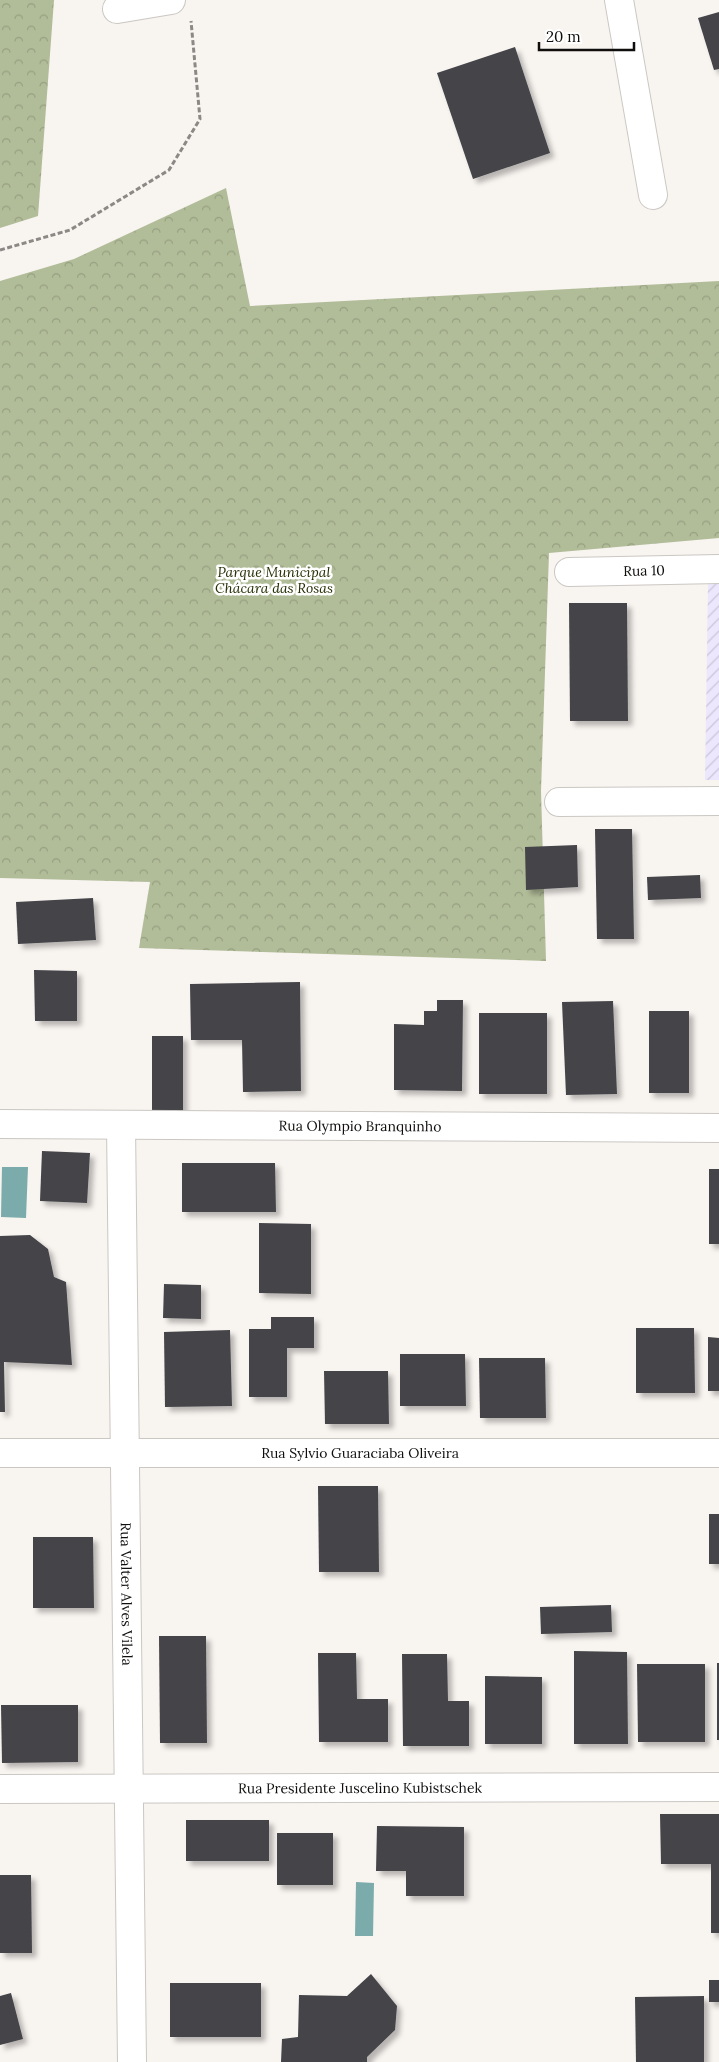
<svg xmlns="http://www.w3.org/2000/svg" width="719" height="2062" font-family="Lora,serif">
	<style>
		.industrial { fill: url(#industrial-furrows) }
		.forest { fill: url(#forest-crowns) }
		.water { fill: #7babab }
		.building { fill: #444448; filter: url(#shadow) }
		.lines { fill: none; stroke-linecap: round; stroke-linejoin: round }
		.minor-casing { stroke: #cbc7c3; stroke-width: 30 }
		.path { stroke: #8b8885; stroke-width: 3; stroke-dasharray: 5 2.5; stroke-linecap: butt }
		.minor { stroke: #fff; stroke-width: 28 }
		.labels { text-anchor: middle; stroke-width: 5; stroke-linejoin: round; paint-order: stroke }
		.street-label { font-size: 14px; fill: #0f0e0d; stroke: #fff }
		.park-label { font-size: 14px; font-style: italic; fill: #252f03; stroke: #fff }
	</style>
	<defs>
		<pattern id="industrial-furrows" width="10" height="10" patternUnits="userSpaceOnUse" patternTransform="scale(1.25)"><rect width="10" height="10" fill="#ede7fd"/><path d="M-1 1l2-2M0 10L10 0M9 11l2-2" fill="none" stroke="#cac5d8"/></pattern>
		<pattern id="forest-crowns" width="20" height="18" patternUnits="userSpaceOnUse" patternTransform="scale(1.25)"><rect width="20" height="18" fill="#b1bc98"/><path d="M2 6a3 3 0 1 1 6 0M12 15a3 3 0 1 1 6 0" fill="none" stroke="#97a082"/></pattern>
		<filter id="shadow"><feDropShadow dx="4.5" dy="4.5" stdDeviation="2.5" flood-color="#0004"/></filter>
	</defs>
	<rect width="100%" height="100%" fill="#f8f4f0"/>
	<polygon class="industrial" points="708,584 719,584 719,780 705,780"/>
	<g class="forest">
		<polygon points="0,0 54,0 38,216 0,228"/>
		<polygon points="226,188 250,306 719,281 719,538 549,553 541,791 546,961 139,948 150,882 0,878 0,281 74,259"/>
	</g>
	<g class="water">
		<polygon points="2,1167 28,1167 26,1218 1,1217"/>
		<polygon points="356,1882 374,1883 373,1936 355,1936"/>
	</g>
	<g class="building">
		<polygon points="719,12 719,69 714,70 698,18"/>
		<polygon points="515,47 550,153 473,179 437,73"/>
		<polygon points="569,603 627,603 628,721 570,721"/>
		<polygon points="595,829 632,829 634,939 597,939"/>
		<polygon points="577,845 578,887 526,890 525,847"/>
		<polygon points="700,875 701,898 648,900 647,877"/>
		<polygon points="93,898 96,940 18,944 16,902"/>
		<polygon points="34,970 77,971 77,1021 35,1021"/>
		<polygon points="300,982 301,1091 243,1092 242,1040 191,1040 190,984"/>
		<polygon points="437,1000 463,1000 462,1091 394,1090 394,1024 424,1025 424,1011 437,1011"/>
		<polygon points="613,1001 617,1094 566,1095 562,1002"/>
		<rect x="649" y="1011" width="40" height="82"/>
		<rect x="479" y="1013" width="68" height="81"/>
		<polygon points="152,1036 183,1036 183,1111 152,1110"/>
		<polygon points="42,1151 90,1153 87,1203 40,1201"/>
		<polygon points="182,1163 275,1163 276,1212 182,1212"/>
		<rect x="709" y="1169" width="10" height="75"/>
		<polygon points="259,1223 311,1224 311,1294 259,1293"/>
		<polygon points="30,1235 48,1249 54,1277 66,1282 72,1365 4,1362 5,1412 0,1412 0,1236"/>
		<polygon points="164,1284 201,1285 201,1319 163,1318"/>
		<polygon points="271,1317 314,1317 314,1348 287,1348 287,1397 249,1397 249,1329 271,1329"/>
		<polygon points="636,1328 694,1328 695,1393 636,1393"/>
		<polygon points="230,1330 232,1406 165,1407 164,1332"/>
		<polygon points="708,1337 719,1338 719,1391 708,1391"/>
		<polygon points="400,1354 465,1354 466,1406 400,1406"/>
		<polygon points="479,1358 545,1358 546,1418 480,1418"/>
		<polygon points="324,1371 388,1371 389,1424 325,1424"/>
		<polygon points="318,1486 378,1486 379,1572 319,1572"/>
		<rect x="709" y="1514" width="10" height="50"/>
		<polygon points="33,1537 93,1537 94,1608 33,1608"/>
		<polygon points="611,1605 612,1632 541,1634 540,1607"/>
		<polygon points="159,1636 206,1636 207,1743 160,1743"/>
		<polygon points="574,1651 627,1652 628,1744 574,1744"/>
		<polygon points="318,1653 356,1653 357,1699 388,1699 388,1742 319,1742"/>
		<polygon points="402,1654 447,1654 448,1701 469,1701 469,1746 403,1746"/>
		<rect x="717" y="1663" width="2" height="77"/>
		<polygon points="637,1664 705,1664 705,1742 638,1742"/>
		<polygon points="485,1676 542,1677 542,1744 485,1744"/>
		<polygon points="1,1705 78,1705 78,1762 2,1763"/>
		<polygon points="660,1814 719,1814 719,1933 711,1933 711,1864 661,1864"/>
		<rect x="186" y="1820" width="83" height="41"/>
		<polygon points="377,1826 464,1827 464,1896 406,1896 406,1871 376,1871"/>
		<rect x="277" y="1833" width="56" height="52"/>
		<polygon points="0,1875 31,1875 32,1953 0,1953"/>
		<polygon points="371,1974 397,2006 395,2030 367,2057 367,2062 281,2062 282,2039 298,2037 299,1995 347,1996"/>
		<rect x="709" y="1980" width="10" height="22"/>
		<rect x="170" y="1983" width="91" height="54"/>
		<polygon points="11,1993 23,2039 0,2045 0,1996"/>
		<polygon points="704,1996 704,2062 636,2062 635,1997"/>
	</g>
	<g class="lines">
		<defs>
			<g id="minor">
				<polyline points="619,0 653,195"/>
				<polyline points="117,9 171,0"/>
				<path id="s1" d="M569,572L719,569"/>
				<polyline points="559,802 719,801"/>
				<path id="s2" d="M0,1124L719,1128"/>
				<path id="s3" d="M121,1125L132,2062"/>
				<path id="s4" d="M0,1453H719"/>
				<path id="s5" d="M0,1789L719,1787"/>
			</g>
		</defs>
		<use href="#minor" class="minor-casing"/>
		<polyline class="path" points="0,250 70,230 169,170 200,119 191,21"/>
		<use href="#minor" class="minor"/>
	</g>
	<g class="labels">
		<g class="street-label">
			<text dy="5" stroke="none"><textPath href="#s1" startOffset="75">Rua 10</textPath></text>
			<text dy="5" stroke="none"><textPath href="#s2" startOffset="360">Rua Olympio Branquinho</textPath></text>
			<text dy="5" stroke="none"><textPath href="#s4" startOffset="360">Rua Sylvio Guaraciaba Oliveira</textPath></text>
			<text dy="5" stroke="none"><textPath href="#s3" startOffset="469">Rua Valter Alves Vilela</textPath></text>
			<text dy="5" stroke="none"><textPath href="#s5" startOffset="360">Rua Presidente Juscelino Kubistschek</textPath></text>
		</g>
		<g class="park-label">
			<text x="274" y="577">Parque Municipal<tspan x="274" dy="16">Chácara das Rosas</tspan></text>
		</g>
	</g>
	<path d="M539 42v8h95v-8" fill="none" stroke="#0f0e0d" stroke-width="2.5"/>
	<text x="546" y="42" font-size="15" fill="#0f0e0d" stroke="#ffffff" stroke-width="4" paint-order="stroke">20 m</text>
</svg>
